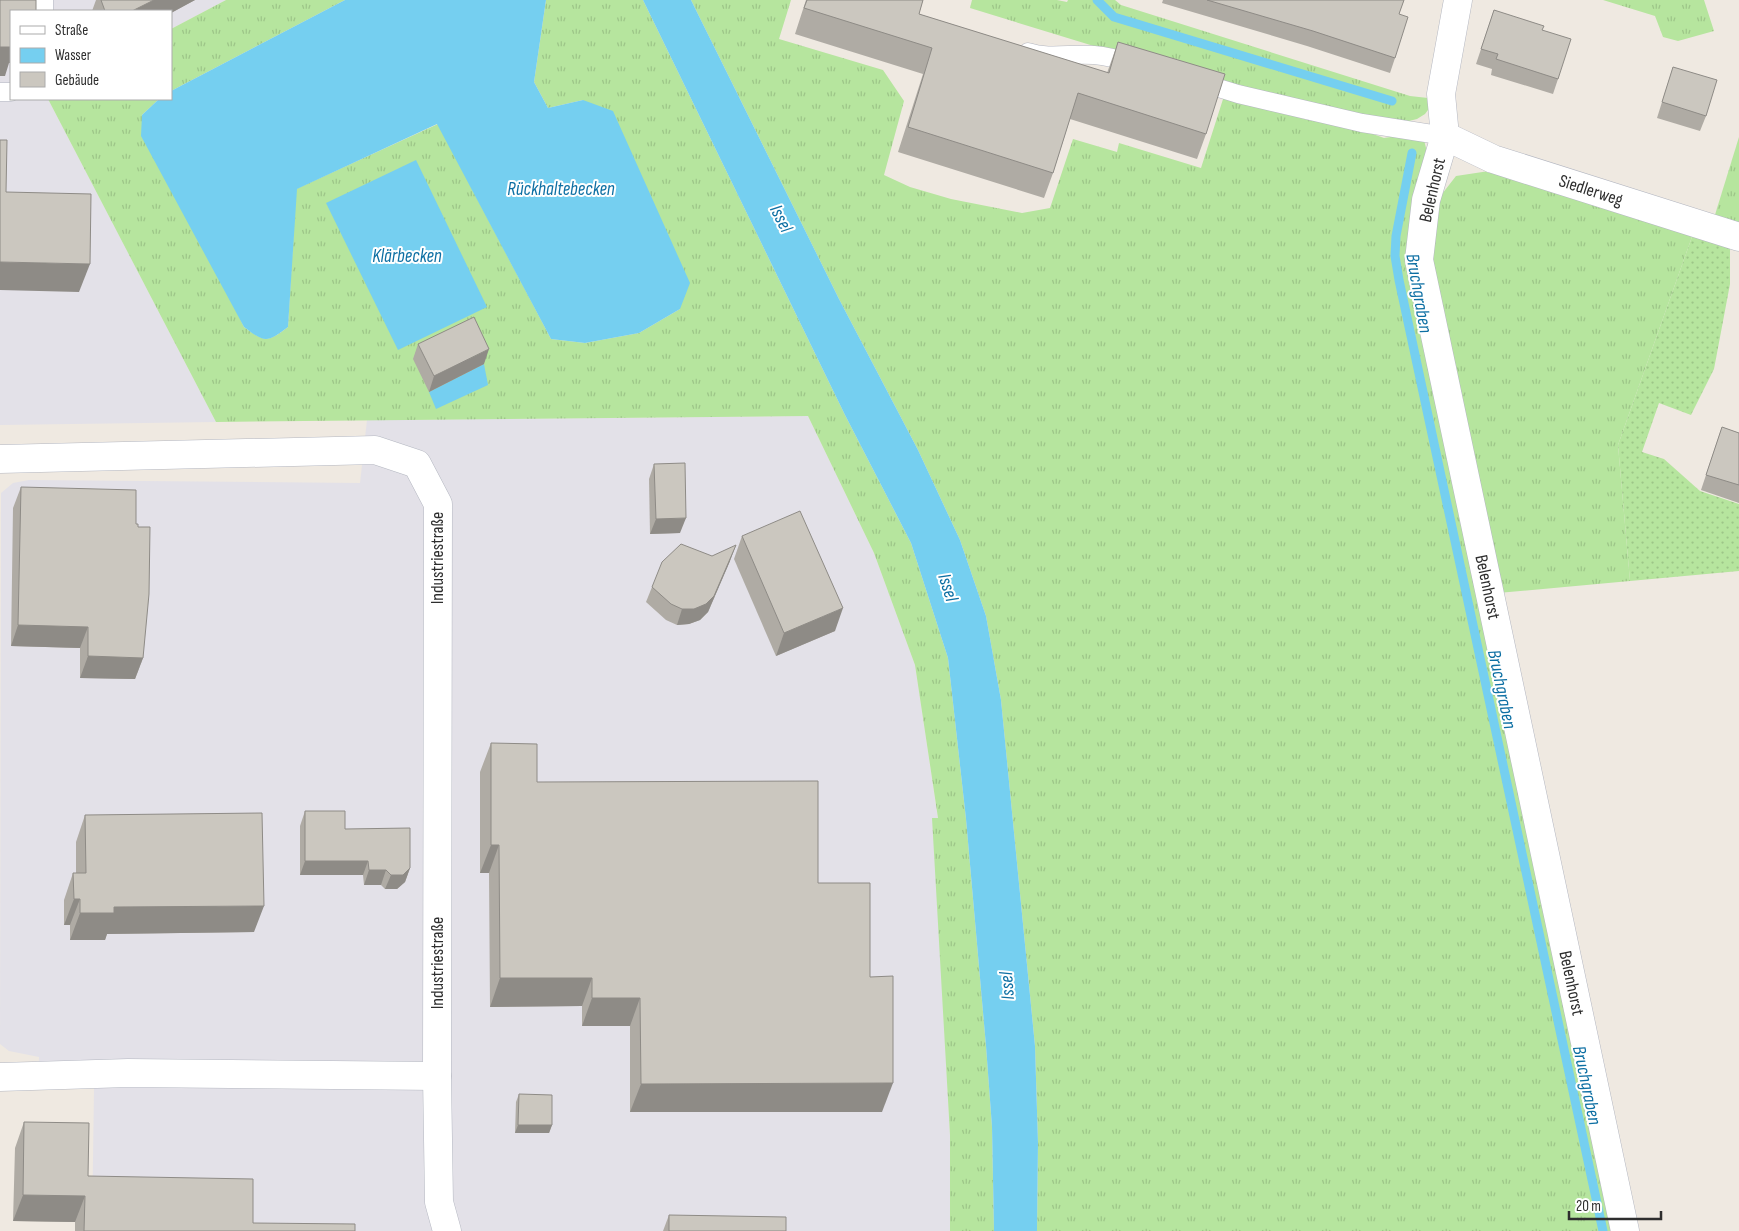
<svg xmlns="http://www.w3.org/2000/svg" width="1739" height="1231" font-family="'Sofia Sans Condensed',sans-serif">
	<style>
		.industrial { fill: #e3e1e8 }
		.grass { fill: url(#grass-tufts) }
		.garden { fill: url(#garden-dots) }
		.water { fill: #75cff0 }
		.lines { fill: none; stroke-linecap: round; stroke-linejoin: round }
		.stream { stroke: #75cff0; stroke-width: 9 }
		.lane-casing { stroke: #b4b7c1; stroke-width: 19 }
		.street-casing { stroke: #b4b7c1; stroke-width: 29 }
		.lane { stroke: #fff; stroke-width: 18 }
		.street { stroke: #fff; stroke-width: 28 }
		.wall { fill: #afaba4 }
		.shaded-wall { fill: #8e8b86 }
		.building { fill: #cbc7bf; stroke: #8e8b86 }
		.labels { text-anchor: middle; stroke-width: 4; stroke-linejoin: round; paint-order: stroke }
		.street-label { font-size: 18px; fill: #2e2e2e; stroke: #fff }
		.water-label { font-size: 19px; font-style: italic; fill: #0d6fa3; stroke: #fff }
	</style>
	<defs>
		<pattern id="grass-tufts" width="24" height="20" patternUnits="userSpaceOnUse" patternTransform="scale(1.25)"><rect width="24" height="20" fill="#b6e59e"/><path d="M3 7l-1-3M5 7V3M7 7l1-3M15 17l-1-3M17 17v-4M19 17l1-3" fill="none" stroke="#9dc588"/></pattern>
		<pattern id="garden-dots" width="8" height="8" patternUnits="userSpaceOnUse" patternTransform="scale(1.25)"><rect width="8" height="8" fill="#b6e59e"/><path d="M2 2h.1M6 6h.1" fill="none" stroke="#9dc588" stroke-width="1.8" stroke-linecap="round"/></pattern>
	</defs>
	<rect width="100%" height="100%" fill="#efe9e1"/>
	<g class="industrial">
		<polygon points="0,0 226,0 171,29 171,11 11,11 11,99 48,99 216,422 0,425"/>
		<polygon points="808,416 874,553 915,665 938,819 933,818 950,1135 950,1231 92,1231 94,1088 38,1086 39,1057 9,1051 0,1044 1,493 13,483 29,480 360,483 367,420"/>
	</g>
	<g class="grass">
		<polygon points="226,0 345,0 171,91 171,29"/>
		<path d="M546,0H643L845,415L911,543L948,658L966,819L986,1046L992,1127L994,1231H950V1135L932,818H938L915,665L874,553L808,416L216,422L48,99H159L142,115L244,327C265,342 267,343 288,327L296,189L438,124L551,339L585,343L639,333L680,309L583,100L548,108L534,82Z"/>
		<polygon points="691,0 791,0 779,39 883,70 904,101 884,175 910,187 951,199 1022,213 1050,208 1073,139 1117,152 1119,143 1201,168 1224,96 1308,120 1348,125 1384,138 1397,136 1424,140 1427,152 1406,256 1617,1231 1037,1231 1038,1143 1035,1046 1001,700 986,616 960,540 918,450 839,299"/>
		<polygon points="972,0 1057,0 1067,2 1068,0 1115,0 1121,5 1410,96 1428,98 1428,110 1425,114 1417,119 1409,121 1377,117 1277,98 1114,49 1097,47 970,8"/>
		<polygon points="1603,0 1704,0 1714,31 1678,41 1663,37 1655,16"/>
		<polygon points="1739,137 1739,225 1714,218"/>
		<polygon points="1489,171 1693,234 1618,445 1630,581 1498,593 1431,286 1435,203 1456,176"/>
	</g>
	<polygon class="garden" points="1693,234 1730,247 1730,284 1714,369 1691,415 1659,403 1642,452 1664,459 1700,491 1739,504 1739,571 1630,581 1618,445"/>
	<g class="water">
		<path d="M345,0H546L534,82L548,108L583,100L613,111L690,283L680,309L639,333L585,343L551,339L437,124L297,189L288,327C267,343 265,343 244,327L141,136L142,115L159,99H171V91Z"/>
		<polygon points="643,0 691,0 839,299 918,450 960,540 986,616 1001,700 1035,1046 1038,1143 1037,1231 994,1231 992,1127 986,1046 966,819 948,658 911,543 845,415"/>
		<polygon points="416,160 487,307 398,350 326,203"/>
		<polygon points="484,364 488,385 436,409 429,392"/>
	</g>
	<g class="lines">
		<g class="stream">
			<polyline points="1097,0 1114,17 1392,101"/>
			<polyline points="1412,153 1396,236 1395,256 1399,280 1603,1231"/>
		</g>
		<defs>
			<g id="lane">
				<polyline points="44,11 44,0"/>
				<path d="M1028,52C1049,59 1072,53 1094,55C1108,56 1122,60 1135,64"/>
				<polyline points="1199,82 1238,94 1362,123 1445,136"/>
				<polyline points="0,92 11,92"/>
			</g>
			<g id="street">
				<polyline points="1458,0 1441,94 1445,136 1426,200 1419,260 1625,1231"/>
				<polyline points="1445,136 1493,159 1739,237"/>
				<polyline points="0,459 375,450 417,464 438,504 437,1076 439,1202 447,1231"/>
				<polyline points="0,1077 128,1073 437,1076"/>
			</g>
		</defs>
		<use href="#lane" class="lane-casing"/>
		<use href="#street" class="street-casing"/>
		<use href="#lane" class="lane"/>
		<use href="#street" class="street"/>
	</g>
	<g class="wall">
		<polygon points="96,0 195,0 171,13 171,11 92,11"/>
		<polygon points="806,0 923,0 919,14 1107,73 1118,42 1206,134 1197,159 1070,119 1053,173 1044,198 898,152 923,74 795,34"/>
		<polygon points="1163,0 1404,0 1399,14 1395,58 1390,73 1307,46 1162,3"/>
		<polygon points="1494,10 1542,30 1558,79 1553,94 1491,75 1492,69 1476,64"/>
		<polygon points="1673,67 1706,116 1700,131 1657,118"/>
		<polygon points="418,344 484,364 429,392 413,359"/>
		<polygon points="1722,427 1739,433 1739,503 1701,490"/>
		<polygon points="654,464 680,533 650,534 649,479"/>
		<polygon points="21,487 136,524 143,658 135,679 80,678 80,648 11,646 13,508"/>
		<polygon points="742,536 835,631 776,656 734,559"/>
		<polygon points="712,556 730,561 708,612 700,620 689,624 677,625 666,620 646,602 652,587"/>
		<polygon points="491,743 537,782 818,883 870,977 882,1112 630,1112 630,1026 582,1026 582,1006 490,1007 489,873 480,873 480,772"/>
		<polygon points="305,811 345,829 410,868 405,882 397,889 385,889 381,885 364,885 363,875 300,875 300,826"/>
		<polygon points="85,815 254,932 107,934 105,940 70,940 70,925 64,925 64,900 73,873 76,873 76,842"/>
		<polygon points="519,1094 552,1125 549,1133 515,1133 516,1102"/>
		<polygon points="24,1122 88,1176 253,1223 355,1231 75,1231 75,1222 13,1221 15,1148"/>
		<polygon points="669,1215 786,1231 663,1231"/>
	</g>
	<g class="shaded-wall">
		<polygon points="154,0 195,0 171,13 171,11 132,11"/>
		<polygon points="11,45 11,63 9,63 5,76 0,76 0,47"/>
		<polygon points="0,262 90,264 79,292 0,290"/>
		<polygon points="489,349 484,364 429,392 434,376"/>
		<polygon points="686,518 680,533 650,534 656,519"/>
		<polygon points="736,545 730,561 708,612 700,620 689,624 677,625 682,609"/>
		<polygon points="843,608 835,631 776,656 784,633"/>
		<polygon points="18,625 88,627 80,648 11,646"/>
		<polygon points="88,656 143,658 135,679 80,678"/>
		<polygon points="491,845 499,845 489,873 480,873"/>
		<polygon points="305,861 368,861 363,875 300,875"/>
		<polygon points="410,868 405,882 397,889 385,889 391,875"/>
		<polygon points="369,870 386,870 381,885 364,885"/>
		<polygon points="74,899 80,899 70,925 64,925"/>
		<polygon points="264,906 254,932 107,934 105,940 70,940 80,913 114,907"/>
		<polygon points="500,978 592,978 582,1006 490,1007"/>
		<polygon points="592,998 640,998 630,1026 582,1026"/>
		<polygon points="893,1083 882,1112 630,1112 641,1084"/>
		<polygon points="518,1125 552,1125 549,1133 515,1133"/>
		<polygon points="23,1195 85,1196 75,1222 13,1221"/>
	</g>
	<g class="building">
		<polygon points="0,0 36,0 36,11 11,11 11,47 0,47"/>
		<polygon points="101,0 154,0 132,11 105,11"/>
		<polygon points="807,0 923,0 919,14 1109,73 1118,42 1225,74 1206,134 1078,93 1053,173 908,127 932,48 804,8"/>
		<polygon points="1207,0 1404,0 1399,14 1408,17 1395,58 1313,31"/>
		<polygon points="1494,10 1544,26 1542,30 1571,39 1558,79 1496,59 1498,54 1481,49"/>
		<polygon points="1673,67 1717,80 1706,116 1662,102"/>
		<polygon points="0,140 7,140 6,192 91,194 90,264 0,262"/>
		<polygon points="474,317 489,349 434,376 418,344"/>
		<polygon points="1722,427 1739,433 1739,485 1706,475"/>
		<polygon points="685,463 686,518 656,519 654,464"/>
		<polygon points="21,487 136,490 136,524 138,524 138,527 150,527 149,594 143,658 88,656 88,627 18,625"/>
		<polygon points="800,511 843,608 784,633 742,536"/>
		<polygon points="681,544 712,556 736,545 714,596 706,604 694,609 682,609 671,604 652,587 662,562"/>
		<polygon points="491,743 537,744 537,782 818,781 818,883 870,883 870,977 893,976 893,1083 641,1084 640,998 592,998 592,978 500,978 499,845 491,845"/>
		<polygon points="305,811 345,811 345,829 410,828 410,868 403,875 391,875 386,870 369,870 368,861 305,861"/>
		<polygon points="262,813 264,906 114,907 114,913 80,913 80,899 74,899 73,873 86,873 85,815"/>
		<polygon points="519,1094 552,1095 552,1125 518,1125"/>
		<polygon points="24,1122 89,1123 88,1176 253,1179 253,1223 355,1224 355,1231 84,1231 85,1196 23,1195"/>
		<polygon points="669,1215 786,1217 786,1231 669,1231"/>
	</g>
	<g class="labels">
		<g class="street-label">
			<text transform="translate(1432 190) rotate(-77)" y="6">Belenhorst</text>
			<text transform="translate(1591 190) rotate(18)" y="6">Siedlerweg</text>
			<text transform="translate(437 558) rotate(-90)" y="6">Industriestraße</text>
			<text transform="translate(1488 587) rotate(78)" y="6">Belenhorst</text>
			<text transform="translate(437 963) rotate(-90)" y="6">Industriestraße</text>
			<text transform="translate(1572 983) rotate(78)" y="6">Belenhorst</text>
		</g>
		<g class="water-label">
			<text x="561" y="195">Rückhaltebecken</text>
			<text transform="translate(782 218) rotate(63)" y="7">Issel</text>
			<text x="407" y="262">Klärbecken</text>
			<text transform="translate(1420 293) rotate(80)" y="7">Bruchgraben</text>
			<text transform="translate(949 587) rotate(72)" y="7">Issel</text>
			<text transform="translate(1503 689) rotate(78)" y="7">Bruchgraben</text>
			<text transform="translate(1006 986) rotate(-94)" y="7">Issel</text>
			<text transform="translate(1588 1085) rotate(78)" y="7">Bruchgraben</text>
		</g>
	</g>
	<rect x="10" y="10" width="162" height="90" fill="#ffffff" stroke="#ababab"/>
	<rect x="20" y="26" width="25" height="8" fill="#ffffff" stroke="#ababab"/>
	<text x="55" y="35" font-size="15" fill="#2e2e2e">Straße</text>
	<rect x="20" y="48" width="25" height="15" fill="#75cff0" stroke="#ababab"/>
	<text x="55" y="60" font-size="15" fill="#2e2e2e">Wasser</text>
	<rect x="20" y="72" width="25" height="15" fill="#cbc7bf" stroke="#ababab"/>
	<text x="55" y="85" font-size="15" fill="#2e2e2e">Gebäude</text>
	<path d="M1569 1211v8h92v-8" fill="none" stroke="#2e2e2e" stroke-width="2.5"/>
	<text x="1576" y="1211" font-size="15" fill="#2e2e2e" stroke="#ffffff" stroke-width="4" paint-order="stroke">20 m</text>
</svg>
